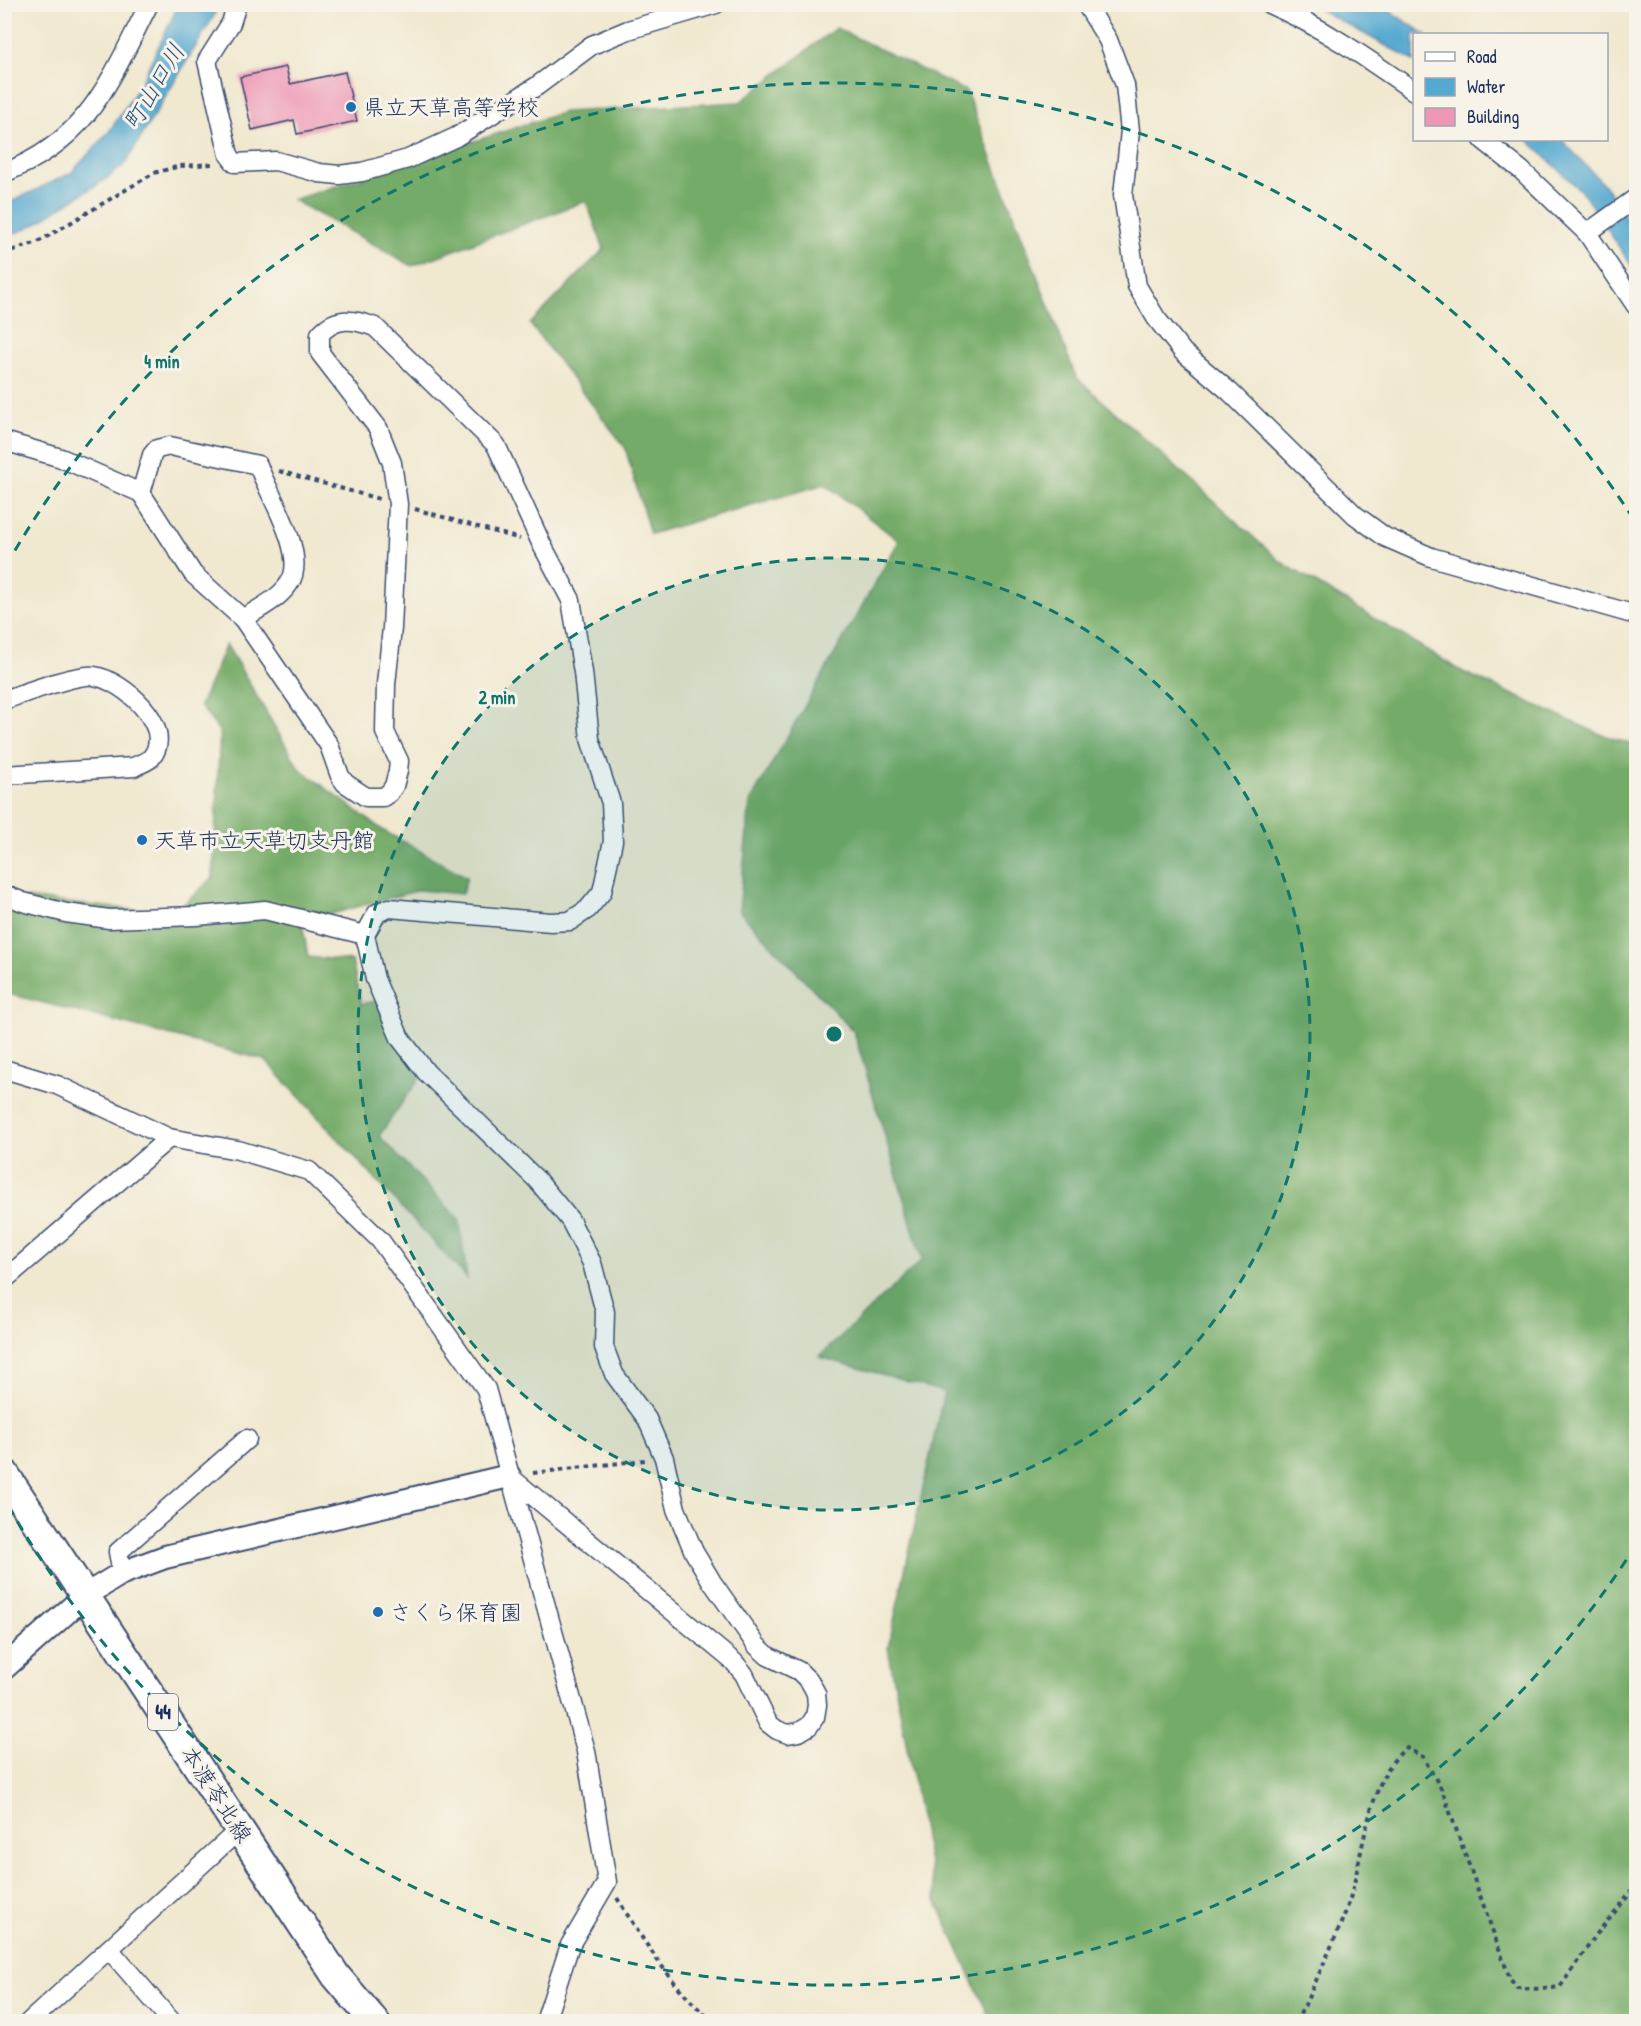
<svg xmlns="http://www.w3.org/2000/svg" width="1641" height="2026" font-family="'Patrick Hand','Klee One',sans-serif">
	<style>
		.forest { fill: #74ab68; stroke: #486d63; stroke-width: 1.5 }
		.water { fill: #54a9d0; stroke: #386c97; stroke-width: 1.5 }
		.building { fill: #ed96b5 }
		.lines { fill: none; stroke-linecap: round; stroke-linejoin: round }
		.minor-casing { stroke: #3b4b6f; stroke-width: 21 }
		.tertiary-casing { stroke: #3b4b6f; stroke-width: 26 }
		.primary-casing { stroke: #3b4b6f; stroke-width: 32 }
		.path { stroke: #3b4b6f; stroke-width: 4; stroke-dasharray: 4.5 4.5; stroke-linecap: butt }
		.minor { stroke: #fff; stroke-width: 18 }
		.tertiary { stroke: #fff; stroke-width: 22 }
		.primary { stroke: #fff; stroke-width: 28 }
		.ring { fill: none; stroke: #0f766e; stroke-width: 3; stroke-dasharray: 10 8 }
		.poi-dot { fill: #1f6fb2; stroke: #f7f3e8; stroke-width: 2 }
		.labels { text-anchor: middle; stroke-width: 6; stroke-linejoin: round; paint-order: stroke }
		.shield { fill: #f7f3e8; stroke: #5d6a87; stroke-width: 1.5 }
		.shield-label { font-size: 21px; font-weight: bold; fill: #1b2f5e }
		.poi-label { font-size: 22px; fill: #1b2f5e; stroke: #f7f3e8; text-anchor: start }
		.street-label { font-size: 22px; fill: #1b2f5e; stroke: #f7f3e8 }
		.water-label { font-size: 24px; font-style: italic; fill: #2c5480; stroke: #f7f3e8 }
		.centre { fill: #0f766e; stroke: #f7f3e8; stroke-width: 3 }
		.ring-label { font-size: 18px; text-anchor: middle; font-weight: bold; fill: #0f766e; stroke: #f7f3e8; stroke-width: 6; stroke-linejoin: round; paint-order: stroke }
	</style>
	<rect width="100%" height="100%" fill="#f7f3e8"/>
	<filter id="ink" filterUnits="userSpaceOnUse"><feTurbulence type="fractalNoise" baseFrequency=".0167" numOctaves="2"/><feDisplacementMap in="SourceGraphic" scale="12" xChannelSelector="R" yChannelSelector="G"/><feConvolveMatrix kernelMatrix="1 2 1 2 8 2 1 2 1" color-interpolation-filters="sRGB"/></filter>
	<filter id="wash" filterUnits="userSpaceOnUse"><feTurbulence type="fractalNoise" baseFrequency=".008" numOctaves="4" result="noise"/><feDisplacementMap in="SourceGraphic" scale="24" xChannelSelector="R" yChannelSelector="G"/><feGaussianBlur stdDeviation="1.35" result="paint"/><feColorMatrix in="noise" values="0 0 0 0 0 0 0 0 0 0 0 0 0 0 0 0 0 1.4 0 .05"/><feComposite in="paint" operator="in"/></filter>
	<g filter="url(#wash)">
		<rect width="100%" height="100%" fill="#f0e8cf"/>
		<g class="forest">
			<polygon points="836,28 966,91 1076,377 1281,562 1463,672 1595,732 1636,746 1636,2021 991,2021 936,1900 888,1648 944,1392 819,1357 922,1260 854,1032 739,911 750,802 899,541 825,484 650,534 625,447 530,324 604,249 586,201 412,266 293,200 564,112 740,102"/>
			<polygon points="226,644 299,768 384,831 467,877 462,894 419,890 302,922 308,957 352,961 361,1004 390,998 419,1079 379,1136 459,1219 467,1278 265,1060 5,993 5,896 172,914 213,878 220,732 200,706"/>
		</g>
		<g class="water">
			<polygon points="179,4 217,5 215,14 125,164 106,179 35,224 16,233 5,231 5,203 15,200 71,173 109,132 139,87"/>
			<polygon points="1373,4 1380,5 1425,34 1414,34 1414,61 1311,5"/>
			<polygon points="1528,140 1562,140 1606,187 1636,234 1636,273 1585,195"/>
		</g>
		<g id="blocks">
			<polygon class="building" points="286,67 290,84 345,72 357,121 297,134 294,120 252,130 240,77"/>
		</g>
	</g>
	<g filter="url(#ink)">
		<use href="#blocks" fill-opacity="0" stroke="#3b4b6f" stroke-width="1.5"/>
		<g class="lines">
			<defs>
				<g id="minor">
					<polyline points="237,4 231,23 207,61 229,155 235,163 276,161 319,173 339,175 362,172 408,159 456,137 537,86 592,45 628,30 716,4"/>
					<polyline points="1086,4 1108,40 1125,85 1130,131 1123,195 1137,286 1156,318 1183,352 1230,392 1355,515 1385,537 1431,557 1636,615"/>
					<path d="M1269,4C1321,26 1368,59 1414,91"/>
					<polyline points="1483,140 1521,170 1587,233 1636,306"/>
					<path d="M4,173C90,139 110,80 149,4"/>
					<polyline points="1587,233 1636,198"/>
					<path d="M4,441L61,458L141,493L193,574L243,619L329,745L340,776L345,783L366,797H383L389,793L394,786L398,771L399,761L385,732L386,684L392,628L398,504L392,463L378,428L320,353V334C336,316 354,319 375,327L496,445L542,545L571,600L583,672L590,739L611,803L613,841L602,892L588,909L570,921L551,922L389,908L377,913L365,935L375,979L400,1038L426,1072L537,1180L570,1220L592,1263L605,1312L604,1347L614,1374L647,1419L664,1458L676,1509L694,1552L712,1582L757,1646L768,1656L799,1671L810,1682L816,1693L817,1705L815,1717L809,1726L799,1732L788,1734L777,1730L768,1723L744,1674L734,1662L509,1476"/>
					<path d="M141,493L152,455L157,449L170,446L258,465C267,492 308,554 290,582C280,599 259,608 243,619"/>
					<path d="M4,700C22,694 78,673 94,676C122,680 177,727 151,758C147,762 139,764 134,767L4,775"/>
					<polyline points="4,894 23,902 66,913 109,919 196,916 265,910 365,935"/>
					<polyline points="4,1069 57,1085 169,1138 238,1150 309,1171 380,1240 486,1389 586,1751 607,1882 570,1945 545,2022"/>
					<polyline points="4,1280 169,1138"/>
					<polyline points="122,1573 118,1552 247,1439"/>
					<polyline points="109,1949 172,2022"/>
					<polyline points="29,2022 240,1829"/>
				</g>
				<polyline id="tertiary" points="4,1668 86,1595 122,1573 165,1557 509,1476"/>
				<polyline id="primary" points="4,1473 336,1976 375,2022"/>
			</defs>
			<use href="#minor" class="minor-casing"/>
			<use href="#tertiary" class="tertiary-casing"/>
			<use href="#primary" class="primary-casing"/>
			<g class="path">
				<polyline points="4,253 38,242 154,173 180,166 213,164"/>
				<polyline points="279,471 379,499"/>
				<polyline points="415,509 520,539"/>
				<polyline points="533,1473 645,1460"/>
				<path d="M617,1898C645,1943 672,1987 713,2022"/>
				<path d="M1295,2022L1303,2009C1318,1976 1334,1942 1347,1908C1363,1863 1367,1775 1407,1748L1423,1757L1442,1790L1510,1979L1517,1988L1542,1989L1560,1987L1596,1935L1636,1886"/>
			</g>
			<use href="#minor" class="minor"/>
			<use href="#tertiary" class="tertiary"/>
			<use href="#primary" class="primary"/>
		</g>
	</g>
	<circle cx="834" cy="1034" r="476" fill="#0f766e" fill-opacity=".12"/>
	<g class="ring">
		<circle cx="834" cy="1034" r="476"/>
		<path d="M1636 1545A951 951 0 0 1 6 1502M6 566A951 951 0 0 1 1636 523"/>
	</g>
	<g class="poi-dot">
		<circle cx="351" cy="107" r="6"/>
		<circle cx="142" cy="840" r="6"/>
		<circle cx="378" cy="1612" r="6"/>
	</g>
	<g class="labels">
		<rect class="shield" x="148" y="1694" width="30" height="36" rx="4.5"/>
		<g class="shield-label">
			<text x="163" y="1719">44</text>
		</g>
		<g class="poi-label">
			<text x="363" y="115">県立天草高等学校</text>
			<text x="154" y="848">天草市立天草切支丹館</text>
			<text x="390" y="1620">さくら保育園</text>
		</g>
		<g class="street-label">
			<text transform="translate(217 1794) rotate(57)" y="8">本渡苓北線</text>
		</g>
		<g class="water-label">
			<text transform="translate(154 87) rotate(-59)" y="8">町山口川</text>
		</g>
	</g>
	<circle cx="834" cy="1034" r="9" class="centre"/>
	<g class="ring-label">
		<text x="162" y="368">4 min</text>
		<text x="497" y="704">2 min</text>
	</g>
	<rect width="1641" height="2026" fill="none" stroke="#f7f3e8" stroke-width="24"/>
	<rect x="1413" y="33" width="195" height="108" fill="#f7f3e8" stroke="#9fa5b1" stroke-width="1.5"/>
	<rect x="1425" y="52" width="30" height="9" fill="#ffffff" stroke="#9fa5b1" stroke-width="1.5"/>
	<text x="1467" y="63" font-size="18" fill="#1b2f5e">Road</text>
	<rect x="1425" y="78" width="30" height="18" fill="#54a9d0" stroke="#9fa5b1" stroke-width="1.5"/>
	<text x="1467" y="93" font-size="18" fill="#1b2f5e">Water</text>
	<rect x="1425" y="108" width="30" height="18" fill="#ed96b5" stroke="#9fa5b1" stroke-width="1.5"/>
	<text x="1467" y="123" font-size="18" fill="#1b2f5e">Building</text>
</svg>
